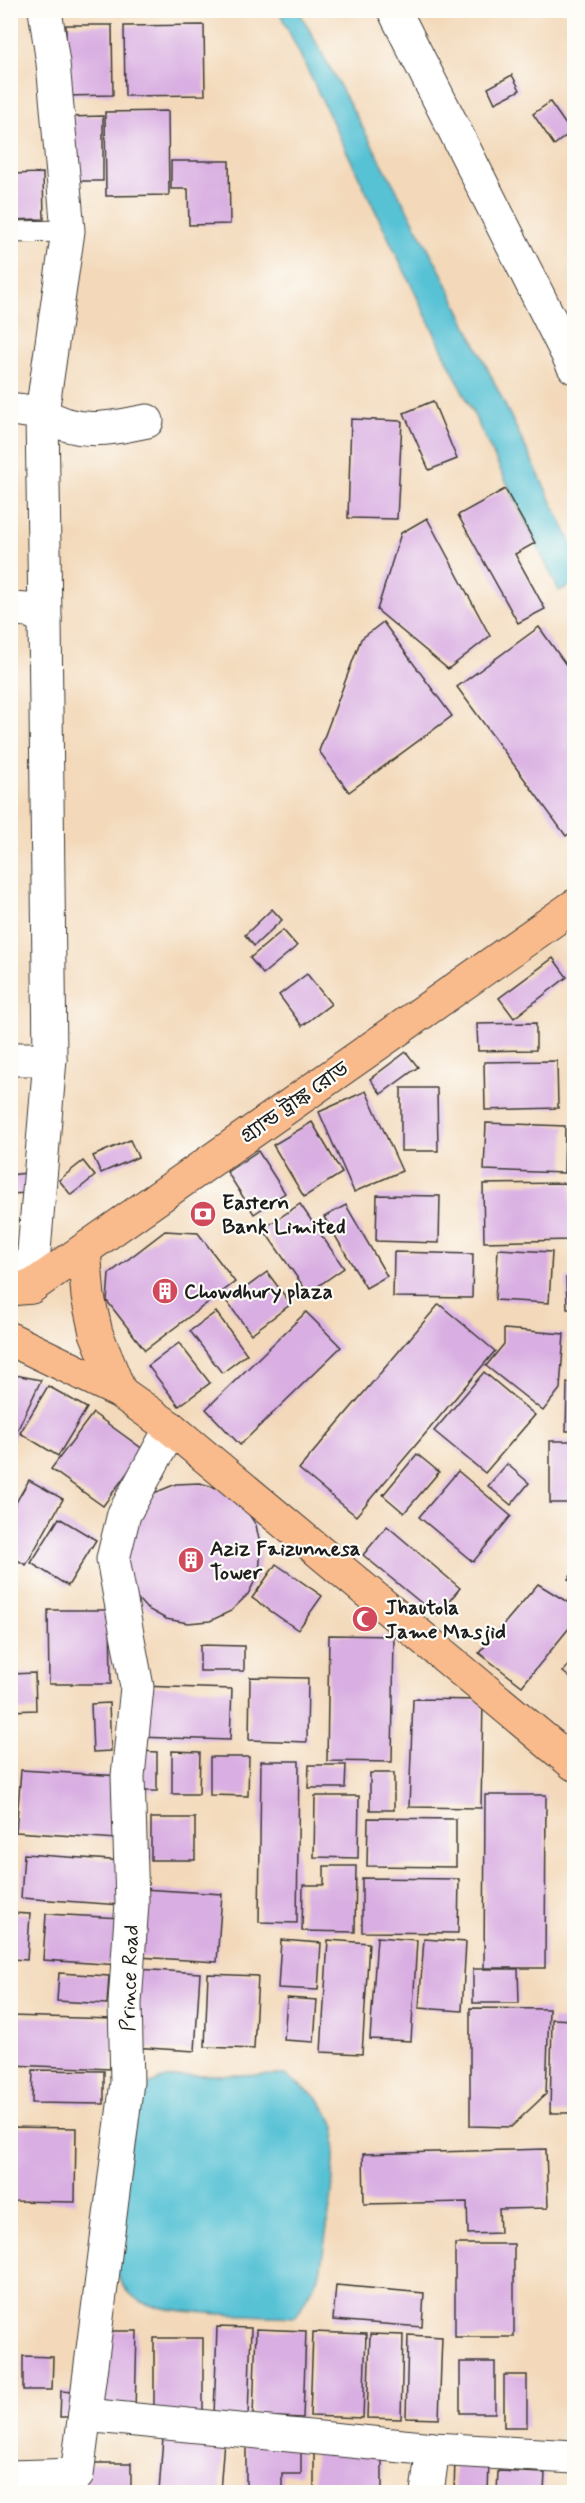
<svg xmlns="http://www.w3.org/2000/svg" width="585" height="2503" font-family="Mynerve,'Noto Sans Bengali',sans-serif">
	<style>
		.water { fill: #59c2d5; stroke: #3a6f78; stroke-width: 1.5 }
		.building { fill: #d9aee2 }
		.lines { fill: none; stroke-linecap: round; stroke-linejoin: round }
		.lane-casing { stroke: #3c3834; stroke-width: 23 }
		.street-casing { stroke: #3c3834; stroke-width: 35 }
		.primary-casing { stroke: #3c3834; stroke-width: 35 }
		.highway-casing { stroke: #3c3834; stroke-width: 35 }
		.lane { stroke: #fff; stroke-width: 21 }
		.street { stroke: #fff; stroke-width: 33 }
		.primary { stroke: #fabb8c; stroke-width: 33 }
		.highway { stroke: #fabb8c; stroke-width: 33 }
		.labels { text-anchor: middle; stroke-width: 4.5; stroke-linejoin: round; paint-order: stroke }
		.street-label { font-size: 21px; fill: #1c1c1c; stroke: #fdfcf7 }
		.poi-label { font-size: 21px; font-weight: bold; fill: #1c1c1c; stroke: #fdfcf7; text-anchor: start }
	</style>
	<rect width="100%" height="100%" fill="#fdfcf7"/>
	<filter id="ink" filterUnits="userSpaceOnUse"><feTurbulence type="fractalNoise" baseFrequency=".0167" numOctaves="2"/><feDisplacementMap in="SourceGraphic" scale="12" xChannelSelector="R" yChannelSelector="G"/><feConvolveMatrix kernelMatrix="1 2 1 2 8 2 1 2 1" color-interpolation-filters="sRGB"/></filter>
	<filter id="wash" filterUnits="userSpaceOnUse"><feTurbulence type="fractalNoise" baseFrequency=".008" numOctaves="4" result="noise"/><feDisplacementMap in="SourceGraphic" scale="24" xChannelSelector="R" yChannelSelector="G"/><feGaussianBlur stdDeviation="1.35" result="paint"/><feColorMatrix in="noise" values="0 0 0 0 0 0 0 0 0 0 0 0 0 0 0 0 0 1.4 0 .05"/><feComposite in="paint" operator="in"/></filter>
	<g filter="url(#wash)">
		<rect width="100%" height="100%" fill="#f3d9ba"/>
		<g class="water">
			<polygon points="279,11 299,11 439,268 574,548 574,584 559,591"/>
			<path d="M193,2075H285L318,2098L336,2126L332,2194L320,2273L296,2317C264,2315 161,2315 138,2300C125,2291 120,2281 114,2267L137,2090L162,2079Z"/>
		</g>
		<g id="blocks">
			<g class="building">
				<polygon points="455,10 471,10 459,17"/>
				<polygon points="66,25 112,25 113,95 66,96"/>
				<polygon points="204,25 205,95 125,96 124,26"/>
				<polygon points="512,75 520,90 495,103 488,88"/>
				<polygon points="550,102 571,132 554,145 533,114"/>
				<polygon points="168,111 169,195 106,196 105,112"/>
				<polygon points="103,116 103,181 69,181 68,117"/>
				<polygon points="171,161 229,161 230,224 189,225 188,189 171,189"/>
				<polygon points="43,173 44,219 10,220 10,174"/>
				<polygon points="433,401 457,459 429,470 404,413"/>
				<polygon points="351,419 402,421 397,519 348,518"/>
				<polygon points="505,489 535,543 515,554 545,609 518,623 458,515"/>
				<polygon points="427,518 490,636 448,669 377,610 401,533"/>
				<polygon points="383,622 452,716 349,792 319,751 361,639"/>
				<polygon points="539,627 574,676 574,830 566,836 457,687"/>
				<polygon points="272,909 282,920 254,946 245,935"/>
				<polygon points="283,930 297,946 263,974 250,958"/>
				<polygon points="553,958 567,977 514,1018 499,998"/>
				<polygon points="307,974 331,1004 302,1026 279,995"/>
				<polygon points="536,1023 536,1050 478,1051 477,1024"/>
				<polygon points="406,1052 418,1067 381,1094 370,1079"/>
				<polygon points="557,1061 558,1108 485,1110 484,1062"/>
				<polygon points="401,1088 437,1088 438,1151 401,1151"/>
				<polygon points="366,1091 402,1171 354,1192 319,1112"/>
				<polygon points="312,1122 342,1173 304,1197 273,1145"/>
				<polygon points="486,1123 565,1126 564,1173 484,1170"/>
				<polygon points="130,1140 138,1157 101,1173 93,1156"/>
				<polygon points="258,1151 285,1193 254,1214 227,1172"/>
				<polygon points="83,1161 95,1176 71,1195 59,1180"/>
				<polygon points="26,1173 28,1193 10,1194 10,1175"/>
				<polygon points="571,1183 572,1240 484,1242 483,1184"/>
				<polygon points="377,1195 440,1196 439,1243 376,1241"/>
				<polygon points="300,1204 344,1268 308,1293 263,1229"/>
				<polygon points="346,1205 387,1276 366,1288 324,1217"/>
				<polygon points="165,1231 198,1233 235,1282 145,1350 107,1301 109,1274"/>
				<polygon points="498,1249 552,1252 549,1303 495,1300"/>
				<polygon points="394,1252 473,1254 472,1298 393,1297"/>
				<polygon points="267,1272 291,1304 251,1334 227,1302"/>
				<polygon points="566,1278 574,1278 574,1309 567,1309"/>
				<polygon points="439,1304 495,1351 356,1516 299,1469"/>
				<polygon points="216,1312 247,1354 222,1373 190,1331"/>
				<polygon points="306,1312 341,1347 240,1445 206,1409"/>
				<polygon points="504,1329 564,1334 560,1389 543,1411 486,1366 504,1344"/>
				<polygon points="179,1343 210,1383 179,1406 148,1366"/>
				<polygon points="484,1372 535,1415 485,1473 434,1431"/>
				<polygon points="10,1374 41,1380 10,1446"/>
				<polygon points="567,1383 574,1383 574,1431 566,1431"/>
				<polygon points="48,1386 87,1408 58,1456 20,1433"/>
				<polygon points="93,1413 144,1450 103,1506 51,1469"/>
				<rect x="550" y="1441" width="24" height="62"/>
				<polygon points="417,1454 439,1472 404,1513 383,1495"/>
				<polygon points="507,1464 529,1483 511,1505 488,1486"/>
				<polygon points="458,1471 511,1516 473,1562 419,1517"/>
				<polygon points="29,1480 63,1499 26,1565 10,1556 10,1513"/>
				<polygon points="200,1483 223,1490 243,1505 256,1525 261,1549 259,1573 248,1594 231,1611 210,1621 188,1623 166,1619 146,1608 131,1591 120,1548 154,1493 176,1484"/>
				<polygon points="59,1518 96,1540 68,1586 31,1563"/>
				<polygon points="387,1526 460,1588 437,1616 363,1555"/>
				<polygon points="276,1564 322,1596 298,1630 252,1598"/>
				<polygon points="574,1572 574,1584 568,1579"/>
				<polygon points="538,1584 574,1606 574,1622 522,1686 479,1653"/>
				<polygon points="48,1610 110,1610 111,1684 49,1684"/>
				<polygon points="329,1635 394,1636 392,1762 327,1761"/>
				<polygon points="200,1645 244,1646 244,1671 200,1671"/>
				<polygon points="574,1658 574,1681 563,1672"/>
				<polygon points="35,1673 36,1710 10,1711 10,1674"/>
				<polygon points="250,1677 308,1678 307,1742 249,1740"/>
				<polygon points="139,1686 232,1689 230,1740 137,1737"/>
				<polygon points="413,1699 483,1700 481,1808 409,1807"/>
				<polygon points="109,1703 111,1751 93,1752 91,1704"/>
				<polygon points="138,1751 157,1752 157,1791 137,1791"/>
				<polygon points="172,1751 200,1752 199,1794 172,1794"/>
				<polygon points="210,1757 249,1757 248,1796 210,1795"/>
				<polygon points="261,1761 299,1761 297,1923 259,1922"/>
				<polygon points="309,1765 346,1765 345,1788 308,1788"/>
				<polygon points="21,1770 121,1776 117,1839 16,1832"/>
				<rect x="370" y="1773" width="24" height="37"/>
				<polygon points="485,1795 546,1795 545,1968 484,1968"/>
				<polygon points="315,1796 359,1796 358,1858 314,1857"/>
				<rect x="151" y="1818" width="44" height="42"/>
				<polygon points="368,1818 456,1819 456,1867 367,1866"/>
				<polygon points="24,1854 125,1861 121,1905 21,1898"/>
				<polygon points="324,1866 356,1866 355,1932 302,1931 303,1885 324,1885"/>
				<polygon points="362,1878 459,1879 458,1933 362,1932"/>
				<polygon points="143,1889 222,1894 217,1962 139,1957"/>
				<polygon points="10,1913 30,1914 27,1960 10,1959"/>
				<polygon points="46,1914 122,1918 119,1965 43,1960"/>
				<polygon points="377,1937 417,1940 411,2041 370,2039"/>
				<polygon points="424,1939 466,1942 462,2011 419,2008"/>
				<polygon points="281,1940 321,1943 318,1990 278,1988"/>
				<polygon points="328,1940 369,1943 362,2054 321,2052"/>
				<polygon points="136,1969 200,1973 195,2051 132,2047"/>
				<polygon points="473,1969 518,1969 519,2003 473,2003"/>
				<polygon points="59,1973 109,1976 107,2004 57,2001"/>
				<polygon points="208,1974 258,1976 254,2049 205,2047"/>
				<polygon points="287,1998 317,2000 314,2042 284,2040"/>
				<polygon points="470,2008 549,2009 546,2094 511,2127 470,2126"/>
				<polygon points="10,2016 114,2019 112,2069 10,2065"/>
				<polygon points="552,2019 574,2020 574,2113 550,2113"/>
				<polygon points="33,2070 104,2071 104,2104 32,2103"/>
				<polygon points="10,2127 76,2128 75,2202 10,2201"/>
				<polygon points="546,2149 548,2208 499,2209 500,2233 468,2234 467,2202 364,2204 363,2154"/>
				<rect x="455" y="2244" width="59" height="93"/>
				<polygon points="336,2285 424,2293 422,2327 333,2320"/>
				<polygon points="217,2327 251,2328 248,2417 214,2416"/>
				<polygon points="256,2329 306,2331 303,2418 253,2416"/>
				<polygon points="102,2331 137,2331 135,2412 101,2411"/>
				<polygon points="313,2332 366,2334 363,2418 310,2416"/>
				<polygon points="370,2334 403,2335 401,2419 367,2418"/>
				<polygon points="408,2335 442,2337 439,2419 406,2418"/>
				<rect x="154" y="2338" width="49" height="82"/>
				<rect x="10" y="2345" width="7" height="20"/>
				<polygon points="23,2356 53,2357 52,2390 23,2390"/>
				<rect x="460" y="2362" width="35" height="51"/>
				<rect x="504" y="2375" width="23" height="52"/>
				<polygon points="61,2391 73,2392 72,2417 60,2417"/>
				<polygon points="163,2437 224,2440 220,2492 159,2492"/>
				<polygon points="246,2441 301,2441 301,2474 282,2474 282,2492 246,2492"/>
				<rect x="314" y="2445" width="68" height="47"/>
				<polygon points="455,2460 489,2462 488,2492 454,2492"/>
				<rect x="87" y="2463" width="44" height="29"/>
				<polygon points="498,2471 545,2473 544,2492 497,2492"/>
			</g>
		</g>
	</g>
	<g filter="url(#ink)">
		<use href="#blocks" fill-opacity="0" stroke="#3c3834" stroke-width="1.5"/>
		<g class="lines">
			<defs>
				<polyline id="lane" points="10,232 68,231"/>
				<g id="street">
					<polyline points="394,10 574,367"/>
					<polyline points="10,409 42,413 68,231 53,63 45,10"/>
					<polyline points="42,413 45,619"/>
					<path d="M42,413C77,436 108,429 147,421"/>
					<polyline points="10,609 28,610 45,619 50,1059 31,1287"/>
					<polyline points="10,1059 50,1059"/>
					<polyline points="85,2415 433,2449 574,2457"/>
					<polyline points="10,2477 77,2475 127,2082 125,2003 132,1903 128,1776 137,1687 113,1559 124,1514 171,1428"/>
					<polyline points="427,2492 433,2449"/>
				</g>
				<g id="primary">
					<polyline points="84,1250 88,1297 96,1333 120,1392"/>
					<polyline points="10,1339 120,1392 171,1428 574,1764"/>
				</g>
				<polyline id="highway" points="10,1289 31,1287 574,906"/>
			</defs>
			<use href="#lane" class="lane-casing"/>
			<use href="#street" class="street-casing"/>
			<use href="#primary" class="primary-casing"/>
			<use href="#highway" class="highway-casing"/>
			<use href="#lane" class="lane"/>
			<use href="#street" class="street"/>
			<use href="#primary" class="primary"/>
			<use href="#highway" class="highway"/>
		</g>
	</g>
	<defs>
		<symbol id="bank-disc" viewBox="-11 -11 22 22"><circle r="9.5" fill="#d1495b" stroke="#fdfcf7"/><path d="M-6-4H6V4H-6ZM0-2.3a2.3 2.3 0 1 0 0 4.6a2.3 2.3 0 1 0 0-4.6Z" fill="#fff"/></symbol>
		<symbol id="building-disc" viewBox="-11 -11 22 22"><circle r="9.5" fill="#d1495b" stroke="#fdfcf7"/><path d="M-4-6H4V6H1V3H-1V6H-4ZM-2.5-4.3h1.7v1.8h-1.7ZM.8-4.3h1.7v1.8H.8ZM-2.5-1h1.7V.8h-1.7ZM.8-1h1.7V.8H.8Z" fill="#fff"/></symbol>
		<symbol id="mosque-disc" viewBox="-11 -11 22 22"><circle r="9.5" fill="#d1495b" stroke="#fdfcf7"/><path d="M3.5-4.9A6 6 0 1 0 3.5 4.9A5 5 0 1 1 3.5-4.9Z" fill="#fff"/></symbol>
	</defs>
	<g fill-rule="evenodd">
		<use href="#bank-disc" x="188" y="1199" width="30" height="30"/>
		<use href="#building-disc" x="150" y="1276" width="30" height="30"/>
		<use href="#building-disc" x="176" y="1545" width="30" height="30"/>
		<use href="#mosque-disc" x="350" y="1604" width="30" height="30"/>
	</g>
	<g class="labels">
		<g class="street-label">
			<text transform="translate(294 1102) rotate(-35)" y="7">গ্র্যান্ড ট্রাঙ্ক রোড</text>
			<text transform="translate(129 1978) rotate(-88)" y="7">Prince Road</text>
		</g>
		<g class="poi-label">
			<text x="222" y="1209">Eastern<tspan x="222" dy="24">Bank Limited</tspan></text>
			<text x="184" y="1298">Chowdhury plaza</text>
			<text x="210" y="1555">Aziz Faizunnesa<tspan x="210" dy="24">Tower</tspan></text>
			<text x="385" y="1614">Jhautola<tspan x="385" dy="24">Jame Masjid</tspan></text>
		</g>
	</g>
	<rect width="585" height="2503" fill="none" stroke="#fdfcf7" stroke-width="36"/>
</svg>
